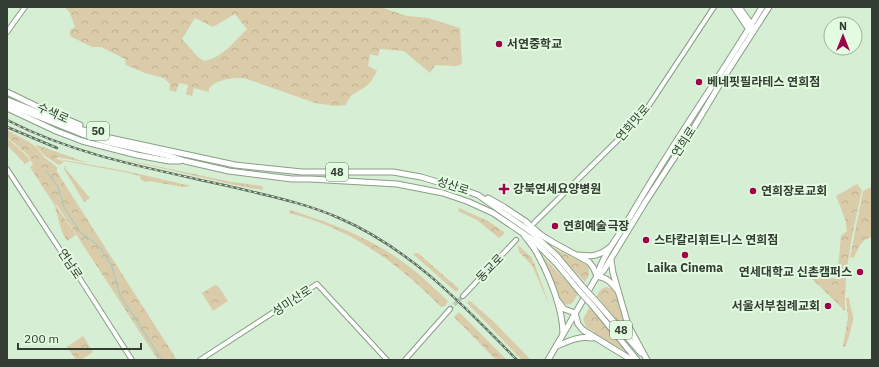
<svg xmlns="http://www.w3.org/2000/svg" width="879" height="367" font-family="'IBM Plex Sans','Noto Sans KR',sans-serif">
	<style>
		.forest { fill: url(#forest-crowns); fill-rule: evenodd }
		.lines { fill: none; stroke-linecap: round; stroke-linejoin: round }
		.stream { stroke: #97cbcc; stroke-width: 1 }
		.minor-tunnel { stroke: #b6cbb4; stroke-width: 4; stroke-dasharray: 4 2; stroke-linecap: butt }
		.minor-casing { stroke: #899f87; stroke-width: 6 }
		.major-casing { stroke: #899f87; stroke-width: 7 }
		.minor { stroke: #fff; stroke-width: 4 }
		.major { stroke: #fff; stroke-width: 5 }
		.rail-casing { stroke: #616f60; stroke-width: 2.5 }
		.rail { stroke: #e3fce1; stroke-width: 1; stroke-dasharray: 3; stroke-linecap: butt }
		.major-bridge-casing { stroke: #899f87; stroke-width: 7; stroke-linecap: butt }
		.major-bridge { stroke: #fff; stroke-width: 5 }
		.poi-dot { fill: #9e034a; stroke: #e3fce1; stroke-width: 1.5 }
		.labels { text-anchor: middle; stroke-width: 4; stroke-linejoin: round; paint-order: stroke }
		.shield { fill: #e3fce1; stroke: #687667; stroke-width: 1 }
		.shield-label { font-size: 11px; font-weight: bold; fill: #343d33 }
		.poi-label { font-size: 12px; font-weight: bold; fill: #343d33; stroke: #e3fce1; text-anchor: start }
		.street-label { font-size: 12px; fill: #343d33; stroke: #e3fce1 }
	</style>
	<defs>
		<pattern id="forest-crowns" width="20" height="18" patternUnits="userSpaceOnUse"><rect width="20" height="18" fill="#dacba9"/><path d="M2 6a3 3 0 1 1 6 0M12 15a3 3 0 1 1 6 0" fill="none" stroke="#bcaf92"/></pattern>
	</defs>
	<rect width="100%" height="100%" fill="#d6eed4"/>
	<g class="forest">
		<path d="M65,7H380L407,16L428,18L460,28L462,64L456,66L435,65L430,73L404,51L380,49L378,56L370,54L368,66L377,71C374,76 371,83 365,87C357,93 350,93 346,105L336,106L315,103L244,78C231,78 217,79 209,88V92L194,88L192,96L186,94L188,85L179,83L176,92L169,90L170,84L164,78L145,73L126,65L125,59L101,47H92L70,36V30L75,27L70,13ZM235,14L247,29C234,42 222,58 204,61L199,58L182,39L195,18L213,27Z"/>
		<polygon points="7,130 29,142 36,147 45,158 57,167 57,172 177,360 158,360 57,205 55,206 30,167 33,165 28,155 7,137"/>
		<polygon points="7,138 27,156 30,161 25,164 7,145"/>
		<polygon points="37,145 88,163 57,157 57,159 64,162 59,165 45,156 36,146"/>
		<polygon points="103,155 232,182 262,186 263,190 244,187"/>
		<polygon points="58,159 126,171 191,186 183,187 149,181 146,182 141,180 140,176 129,173 64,161"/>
		<polygon points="65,166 67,166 65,168 90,198 84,202 64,169"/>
		<path d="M857,184L862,190C853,230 844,270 845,311L807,274L813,267L826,277L837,279L841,236L847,231L845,219L836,196Z"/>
		<path d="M872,187V237C861,240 858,248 854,258L850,257L863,191Z"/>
		<polygon points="56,206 76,235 67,241 62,232 55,207"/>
		<polygon points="459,208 488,221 504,232 504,234 499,238 477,220 458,211"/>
		<path d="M290,210C332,223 376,240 411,268C424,278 436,290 448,301L445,306L441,307C398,263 350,228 289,213Z"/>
		<polygon points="518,245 531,257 535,265 550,307 532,265 519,252"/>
		<path d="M552,247L587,265C591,272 589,275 585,282Z"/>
		<polygon points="418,253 459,289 456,292 413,254"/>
		<polygon points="540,253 578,294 571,304 566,305 559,301"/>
		<polygon points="215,285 218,286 228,301 213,311 202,293"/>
		<path d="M607,287L612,289L615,293L628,331L626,333L597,296C599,291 601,288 607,287Z"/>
		<path d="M846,298H849C849,304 852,310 853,316C853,324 848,341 845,347L843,346L848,318Z"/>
		<polygon points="469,300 495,323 531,360 522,360 467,303"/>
		<polygon points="590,307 627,351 627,352 595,334 594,332 586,327 583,319"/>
		<polygon points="459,312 507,360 496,360 454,317"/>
		<polygon points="83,336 93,352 81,360 76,360 67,347"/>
	</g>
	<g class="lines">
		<polyline class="stream" points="46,171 58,187 64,207 80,232 99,246 111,264 120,295 162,360"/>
		<polyline class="minor-tunnel" points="450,309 463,296"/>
		<defs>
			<g id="minor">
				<polyline points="7,32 25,7"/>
				<polyline points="7,169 66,259 75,271 132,360"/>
				<polyline points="534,223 642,116 714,7"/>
				<polyline points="463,296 516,240"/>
				<polyline points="200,360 317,284 387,360"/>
				<polyline points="405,360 450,309"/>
			</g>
			<g id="major">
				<polyline points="734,7 750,31"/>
				<polyline points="739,7 753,27"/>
				<polyline points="7,92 34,105 80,125"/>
				<polyline points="7,100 83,130 110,138 235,165 302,172 393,172 421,177 464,190 478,195 531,232 556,255 583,287"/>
				<polyline points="7,104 82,134 107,142 170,156 185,161 229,171 292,179 310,179 397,184 443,193 469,202 493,213 533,240 556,263 580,292"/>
				<polyline points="7,108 56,131 82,141 137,155 169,161 180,161"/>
				<polyline points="488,198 504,207 525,221 541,235 554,243 589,262 593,267 597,276"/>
				<path d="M524,235C529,242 535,248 538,255C550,277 563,310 563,334"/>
				<path d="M579,255C591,257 599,256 609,248"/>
				<polyline points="611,260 613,273 628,325 647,360"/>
				<path d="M597,276C607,278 611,282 617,290"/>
				<polyline points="598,276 604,270 646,201 693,129 726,74 769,7"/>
				<polyline points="595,300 641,353"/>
				<polyline points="558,301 564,309 575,313"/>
				<polyline points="592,305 637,360"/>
				<polyline points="575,313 578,324 583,330 632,360"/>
				<path d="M557,346C569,341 579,336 592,338"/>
				<path d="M548,360L597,276C603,254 620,235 631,215C672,144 720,77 762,7"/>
			</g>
		</defs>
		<use href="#minor" class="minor-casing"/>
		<use href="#major" class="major-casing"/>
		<use href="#minor" class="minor"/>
		<use href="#major" class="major"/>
		<defs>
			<g id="rail">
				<path d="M7,120C81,158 160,170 241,189C274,197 307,204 339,218C411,249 463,305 517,360"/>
				<polyline points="7,127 57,148"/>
			</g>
		</defs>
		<use href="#rail" class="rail-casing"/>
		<use href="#rail" class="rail"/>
		<defs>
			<g id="major-bridge">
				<polyline points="583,287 595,300"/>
				<polyline points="580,292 592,305"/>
			</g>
		</defs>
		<use href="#major-bridge" class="major-bridge-casing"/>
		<use href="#major-bridge" class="major-bridge"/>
	</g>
	<g class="poi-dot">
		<circle cx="499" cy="44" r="4"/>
		<circle cx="699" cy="82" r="4"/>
		<path d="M502 183h4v4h4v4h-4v4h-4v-4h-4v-4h4z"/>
		<circle cx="753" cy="191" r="4"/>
		<circle cx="555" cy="226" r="4"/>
		<circle cx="646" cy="240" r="4"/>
		<circle cx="685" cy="255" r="4"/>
		<circle cx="860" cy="272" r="4"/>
		<circle cx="828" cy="306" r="4"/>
	</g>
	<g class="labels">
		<g class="shield">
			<rect x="87" y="122" width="22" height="18" rx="3"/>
			<rect x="326" y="163" width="22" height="18" rx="3"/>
			<rect x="610" y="321" width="22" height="18" rx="3"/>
		</g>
		<g class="shield-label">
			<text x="98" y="135">50</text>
			<text x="337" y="176">48</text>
			<text x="621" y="334">48</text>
		</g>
		<g class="poi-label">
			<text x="507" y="48">서연중학교</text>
			<text x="707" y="86">베네핏필라테스 연희점</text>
			<text x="513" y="193">강북연세요양병원</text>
			<text x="761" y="195">연희장로교회</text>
			<text x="563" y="230">연희예술극장</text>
			<text x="654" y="244">스타칼리휘트니스 연희점</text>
			<text x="685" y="272" text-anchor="middle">Laika Cinema</text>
			<text x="852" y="276" text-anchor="end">연세대학교 신촌캠퍼스</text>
			<text x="820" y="310" text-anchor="end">서울서부침례교회</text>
		</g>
		<g class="street-label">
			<text transform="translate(53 113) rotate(24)" y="4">수색로</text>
			<text transform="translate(633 123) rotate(-49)" y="4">연희맛로</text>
			<text transform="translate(684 142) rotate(-57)" y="4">연희로</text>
			<text transform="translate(453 186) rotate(18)" y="4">성산로</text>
			<text transform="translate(70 264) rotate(56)" y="4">연남로</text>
			<text transform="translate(490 268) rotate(-46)" y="4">동교로</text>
			<text transform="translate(292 301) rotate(-33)" y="4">성미산로</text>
		</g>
	</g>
	<rect width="879" height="367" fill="none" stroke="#343d33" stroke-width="16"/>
	<g transform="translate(843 36)"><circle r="19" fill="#e3fce1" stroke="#9db09b"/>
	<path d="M0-3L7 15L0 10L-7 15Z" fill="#9e034a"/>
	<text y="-6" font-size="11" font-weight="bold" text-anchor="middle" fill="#343d33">N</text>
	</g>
	<path d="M18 343v6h123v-6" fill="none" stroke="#343d33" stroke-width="2"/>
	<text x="24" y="343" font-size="12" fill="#343d33" stroke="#e3fce1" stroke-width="3" paint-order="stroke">200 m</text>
</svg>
